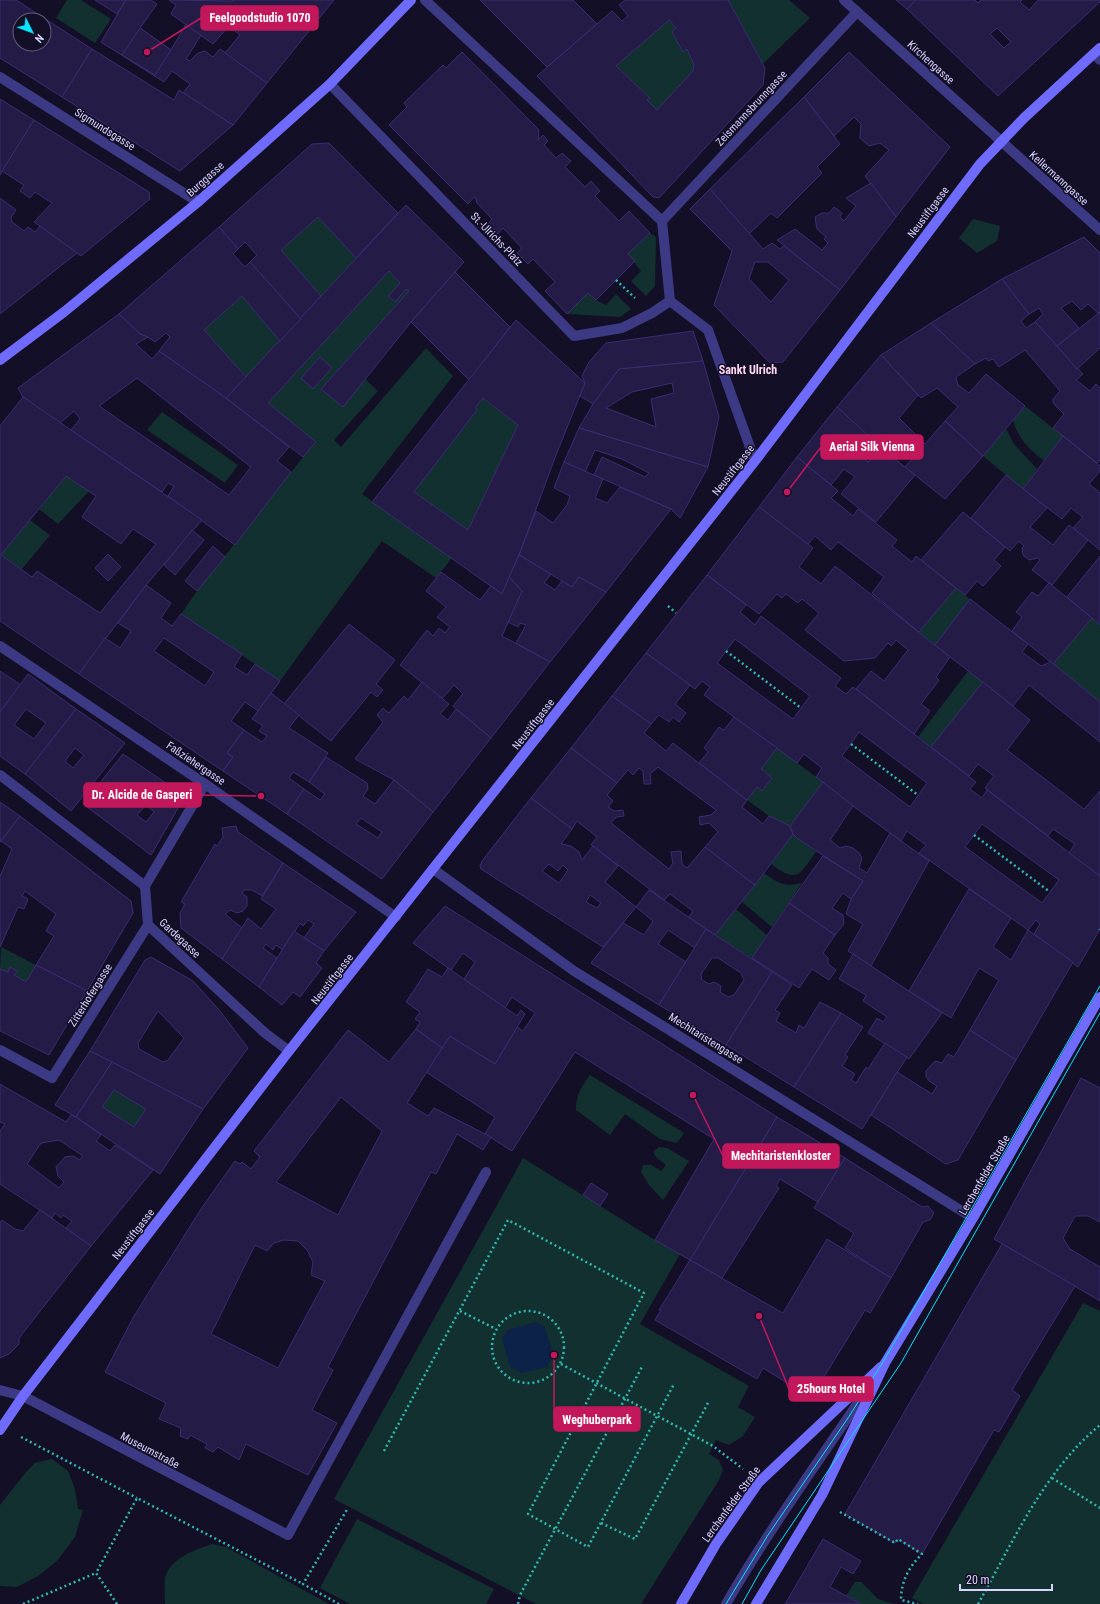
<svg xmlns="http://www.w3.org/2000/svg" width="1100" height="1604" font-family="'Roboto Condensed',sans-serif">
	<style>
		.green { fill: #12302f; fill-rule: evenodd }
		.water { fill: #0c2248 }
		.building { fill: #241b47; stroke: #3b2d73; fill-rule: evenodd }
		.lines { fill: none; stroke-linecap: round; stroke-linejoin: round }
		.path { stroke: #2fb8b0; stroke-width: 2.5; stroke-dasharray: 2 3; stroke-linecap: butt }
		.service { stroke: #3d3a85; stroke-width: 10 }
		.pedestrian { stroke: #3d3a85; stroke-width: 10 }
		.minor { stroke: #3d3a85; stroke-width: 10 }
		.secondary { stroke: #6f6bff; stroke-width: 10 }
		.tram { stroke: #00e5ff; stroke-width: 1 }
		.labels { text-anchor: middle; stroke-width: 3; stroke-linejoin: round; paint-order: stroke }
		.street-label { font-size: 11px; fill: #d9d4ff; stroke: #130f26 }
		.neighbourhood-label { font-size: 12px; font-weight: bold; fill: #ffd6f0; stroke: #130f26 }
		.leader { fill: none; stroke: #c2185b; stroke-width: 1.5 }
		.callout-dot { fill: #c2185b; stroke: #130f26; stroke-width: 1.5 }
		.callout { fill: #c2185b; stroke: #c2185b; stroke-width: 1.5 }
		.callout-label { font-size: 12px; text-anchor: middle; font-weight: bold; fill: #fff }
	</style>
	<rect width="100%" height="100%" fill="#130f26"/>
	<g class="green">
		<polygon points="67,0 81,0 111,19 95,43 56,18"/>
		<polygon points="728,0 789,0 810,18 763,64"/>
		<polygon points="669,20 676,28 683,52 687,49 694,65 693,71 657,110 647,100 650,98 616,66"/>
		<polygon points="318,217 356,258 321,296 281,250"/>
		<polygon points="973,219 1000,226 997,241 977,253 959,238"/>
		<polygon points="650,233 656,237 655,286 646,296 631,281 641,271 628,254"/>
		<path d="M389,271L400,283L388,297L395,302L406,289L409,291L321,389L343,407L365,379L378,391L334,440L341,447L426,348L453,376L362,494L452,558L436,578L382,541L280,681L181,614L197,591L315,442L268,403ZM320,357L332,368L313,389L301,378Z"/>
		<polygon points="588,293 596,300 606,305 616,294 631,309 620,317 567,314"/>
		<polygon points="242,296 280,341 246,377 204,330"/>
		<polygon points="483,398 518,425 468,530 414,492"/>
		<path d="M1025,406L1063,436L1044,461C1029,449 1018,439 1013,420Z"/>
		<polygon points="162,412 238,465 225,483 147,430"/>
		<polygon points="1006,429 1014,444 1037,469 1023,489 983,456"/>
		<polygon points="66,476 89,491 58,524 39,509"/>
		<polygon points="30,520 50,535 22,569 1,555"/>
		<polygon points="956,588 970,599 935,645 919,632"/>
		<polygon points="1092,618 1100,625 1100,702 1053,664"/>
		<polygon points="968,671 983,682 931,747 918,737"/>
		<polygon points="777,748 823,782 790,826 769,816 747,800 757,787 762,791 772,778 761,769"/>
		<path d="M793,834L816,852C799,875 798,884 771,864Z"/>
		<path d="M764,873C780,884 783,887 802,883L772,927L742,902Z"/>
		<polygon points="736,909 767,935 752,958 715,935"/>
		<polygon points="1,947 36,965 26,982 14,975 17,971 10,968 8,972 0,969"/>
		<path d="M590,1075L684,1133L677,1143L660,1139L625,1114L610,1135L576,1110C576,1095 581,1087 590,1075Z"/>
		<polygon points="114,1090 146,1109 134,1127 102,1107"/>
		<polygon points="659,1147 667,1148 689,1161 663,1200 649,1185 641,1172 643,1165 651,1165 661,1171 666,1165 657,1158 653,1152"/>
		<polygon points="523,1158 655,1240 680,1254 640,1324 749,1386 738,1407 755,1417 743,1436 729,1445 716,1440 709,1454 719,1460 723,1470 719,1480 641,1604 536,1604 334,1499"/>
		<polygon points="1083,1303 1100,1311 1100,1604 923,1604 912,1598"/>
		<polygon points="52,1459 68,1471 75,1489 78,1509 83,1510 75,1537 57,1561 38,1576 17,1587 0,1586 0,1505 26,1472 35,1463"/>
		<polygon points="357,1519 494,1589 486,1604 350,1604 320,1588"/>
		<path d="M212,1544L226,1547L329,1604H165C165,1596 164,1586 165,1578C170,1558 195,1550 212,1544Z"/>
		<polygon points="855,1582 861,1582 878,1599 894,1604 861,1604 846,1596"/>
	</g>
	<polygon class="water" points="536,1322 545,1327 553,1355 547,1367 522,1373 510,1367 502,1338 508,1330"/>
	<g class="building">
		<path d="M0,0H16L92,49L62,97L0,58ZM20,20H44V44H20Z"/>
		<polygon points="95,0 126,0 117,14"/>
		<polygon points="126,0 151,0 157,4 140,28 171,50 186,24 201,35 186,59 190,61 198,53 205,51 213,57 220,49 267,83 233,125 183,93 190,84 172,71 164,82 101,42"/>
		<polygon points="169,0 232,1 233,0 334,0 267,83 225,53 240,35 229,26 213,44 171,14 176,5"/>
		<polygon points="480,0 573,0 597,24 547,67"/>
		<path d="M625,0H728L765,68L763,85L659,198L653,197L537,76L612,11L622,21L628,16L619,5ZM669,20L676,28L672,32L683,52L687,49L694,65L693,71L657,110L647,100L650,98L616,66Z"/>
		<polygon points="896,0 916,0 907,9"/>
		<path d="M916,0H975L978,3L981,0H1022L1020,2L1029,10L1038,0H1100V2L998,96L907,9ZM997,28L1011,42L1004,48L990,34Z"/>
		<polygon points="140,28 171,50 155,75 122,55"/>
		<polygon points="92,49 174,100 179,90 233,125 180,171 62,97"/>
		<polygon points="462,52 539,130 538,140 543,135 548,141 544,145 556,158 562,153 571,161 565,167 585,187 591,181 600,191 595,196 619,221 629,211 650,233 628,254 635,261 596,300 588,293 567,314 545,291 555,282 533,259 528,264 517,253 522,248 503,228 498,234 488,224 492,219 477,203 475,196 468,204 389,125 407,107 404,103 443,65 446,68"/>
		<polygon points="849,52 950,147 896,217 865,176 889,150 880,143 869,146 860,138 861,124 854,117 834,136 804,97"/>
		<polygon points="804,97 840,144 817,167 822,173 777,218 771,213 749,234 710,189"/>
		<polygon points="0,99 34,120 0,175"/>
		<polygon points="34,120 149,192 150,199 81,256 34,222 52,203 35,192 30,198 20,191 24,185 2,171"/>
		<polygon points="329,143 398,213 356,258 318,217 281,250 321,296 301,319 250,262 257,255 245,242 238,249 219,227 312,144"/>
		<polygon points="871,183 896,217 840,290 777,240 795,229 822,250 828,243 824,239 826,237 817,229 815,217 822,213 829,213 834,207 842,213 840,217 844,221 856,206 846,198"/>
		<path d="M710,189L763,249L772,243L780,249L784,246L840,290L783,362L770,363L714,305L732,251L690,209ZM755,262H768L789,280L771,302L749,279Z"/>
		<polygon points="0,198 16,210 11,217 12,222 24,231 28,227 35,232 40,226 77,253 0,314"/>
		<polygon points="406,205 464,262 411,322 343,407 321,389 409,291 406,289 395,302 388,296 400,283 389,271 268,403 316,442 303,457 226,398"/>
		<polygon points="219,227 238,249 233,254 245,267 250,262 301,319 280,341 242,296 204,330 246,377 226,398 159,351 170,337 166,333 155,342 148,337 140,334 119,314"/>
		<polygon points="1084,237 1100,253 1100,312 1098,313 1088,304 1081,310 1072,301 1061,308 1079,328 1057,346 1035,322 1043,314 1039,308 1029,314 1002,279"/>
		<polygon points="455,272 510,327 469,380 411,322"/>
		<polygon points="1002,279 1029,314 1021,321 1026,328 1035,322 1083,374 1076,380 1090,391 1096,384 1100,388 1100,460 1097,463 1053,428 1064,414 1053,403 1053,399 1060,391 1025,350 999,367 993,359 988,361 986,358 975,364 931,323"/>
		<polygon points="1100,312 1100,348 1077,369 1057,346"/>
		<path d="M119,314L140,334L148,337L136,344L152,359L159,351L226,398L289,447L277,461L291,472L235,545L168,496L174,486L168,483L162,492L71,430L80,419L74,411L60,423L23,397L18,388ZM137,378L251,467L229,495L99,406Z"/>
		<path d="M516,320L585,383L556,455L519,555L502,594L372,502ZM483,398L518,425L468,530L414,492L477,410L475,408Z"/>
		<polygon points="931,323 975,364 956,377 958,385 969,393 986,374 1025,406 983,456 945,421 958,407 937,388 921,398 881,355"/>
		<polygon points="693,331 703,361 619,369 593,404 580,396 585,383 582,376 589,362 606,343"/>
		<polygon points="881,355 918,395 899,418 925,444 945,421 983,456 945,499 905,467 912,459 905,452 902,456 898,457 889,449 889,445 892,440 886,434 877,445 837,407"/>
		<polygon points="320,357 332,368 313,389 301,378"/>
		<path d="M703,361L719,417L708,467L579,428L593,404L619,369ZM672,383L674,393L651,399L656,427L606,408L632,392Z"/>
		<path d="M23,397L202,520L146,585L79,674L0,621V426ZM66,476L96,496L82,517L121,544L133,529L156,544L100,613L37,571L32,577L1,555Z"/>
		<polygon points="837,407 870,437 856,452 868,462 880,447 915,475 876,522 841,494 855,477 844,469 831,485 797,457"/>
		<polygon points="579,428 708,467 680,518 671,509 594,475 602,457 645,477 649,473 622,459 595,450 585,472 564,462"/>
		<polygon points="1063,436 1100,466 1100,471 1089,484 1100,493 1100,550 1073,528 1083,517 1071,508 1062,519 1023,489"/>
		<polygon points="797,457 838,491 831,498 853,516 858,509 897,540 892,546 912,562 916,556 956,588 919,632 872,593 884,577 838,542 831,550 815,536 808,544 759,507"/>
		<polygon points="564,462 603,479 595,498 607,503 620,487 671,509 606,592 579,577 572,587 519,555 536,511 553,523 567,505 570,496 554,488"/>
		<polygon points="1006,475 1047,508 1030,527 1053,545 1069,525 1088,540 1052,585 1032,570 1040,560 1038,558 1029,560 1023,555 1022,548 1024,546 1019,541 1010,551 971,518"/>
		<polygon points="759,507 813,548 799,567 821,584 835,566 950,657 936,677 939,680 921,704 930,711 914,734 856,689 871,671 884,681 908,650 896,640 891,646 888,643 875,658 844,661 805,630 819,613 802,599 798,603 786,594 782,598 777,594 759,614 707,575"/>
		<polygon points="963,512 1005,547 994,560 1001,566 983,586 977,581 965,595 921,560"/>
		<polygon points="192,530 204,540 175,575 164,565"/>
		<polygon points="213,546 225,557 197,591 185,581"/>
		<polygon points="108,554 121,567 108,581 95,568"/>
		<polygon points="519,555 551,574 544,583 555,590 562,581 572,587 579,577 606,592 550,662 516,643 526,625 520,623 518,627 508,622 522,591 509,577"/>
		<polygon points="1100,556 1100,625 1067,597"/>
		<polygon points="441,572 480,600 491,586 502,594 509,577 522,591 502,636 550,662 491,738 453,706 463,694 454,685 442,699 400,665 427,630 433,636 439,628 445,633 450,627 437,617 446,607 426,591"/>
		<path d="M707,575L746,605L740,612L755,625L761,616L841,678L835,686L846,694L853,687L976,782L970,789L982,798L987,790L1100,876V929L1078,967L1034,934L1040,924L1036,920L1028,930L919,853L926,845L907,831L901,841L853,806L816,777L822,768L804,754L797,763L704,695L710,687L702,681L695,689L646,653ZM735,639L810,696L793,719L717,663ZM859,732L927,783L910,807L842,756ZM982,824L1059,880L1042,903L965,847Z"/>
		<polygon points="1049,583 1092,618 1053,664 1012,631 1022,617 1016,612 1032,592 1038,596"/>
		<path d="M146,585L171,603L161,618L172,626L181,614L242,654L234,667L247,675L255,664L280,681L258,711L245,702L231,721L244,730L227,753L233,757L223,771L79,674L105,638L120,648L131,631L118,623ZM164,638L214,672L205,686L154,651Z"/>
		<polygon points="970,599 1028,644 1022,652 1041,666 1051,662 1100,702 1100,742 1029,685 1013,706 935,645"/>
		<polygon points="349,624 395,660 376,684 383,690 377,697 371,692 331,741 284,704"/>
		<polygon points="646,653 690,685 675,704 686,713 679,722 673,717 669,722 659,715 651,724 612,696"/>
		<polygon points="0,671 21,685 0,712"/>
		<path d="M28,674L76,709L25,774L0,756V712ZM26,709L46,723L34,739L14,725Z"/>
		<polygon points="422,682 449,704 440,714 448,720 456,709 491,738 433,812 394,780 355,759 383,722 377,715 383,708 389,713 404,696 408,700"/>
		<polygon points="983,682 1030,720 1007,750 1084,809 1100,791 1100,876 1069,853 1075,844 1053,829 1048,836 985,788 994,776 978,764 969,776 931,747"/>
		<polygon points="271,693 299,715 289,728 328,753 309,782 293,772 289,778 304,789 287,814 223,771 233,757 227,753 244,730 262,742 267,736 259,731 263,726 252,719"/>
		<polygon points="612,696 651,724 644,733 666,751 673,743 747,800 742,807 763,824 769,816 790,826 793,834 755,885 705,847 718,832 709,823 700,825 699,817 711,815 716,810 658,767 650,774 651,784 644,784 643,771 639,768 633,775 628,770 617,783 571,748"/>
		<path d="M76,709L125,743L71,811L25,774ZM75,748L84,755L73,768L65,761Z"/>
		<polygon points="734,717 777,748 761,769 772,778 762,791 757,787 747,800 699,763 708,752 704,748 719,727 724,730"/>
		<polygon points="571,748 617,783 607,795 613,801 608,807 614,811 623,810 624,816 616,817 611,823 669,869 673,863 671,852 681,851 682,864 687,868 705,847 755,885 715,935 689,917 693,911 670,894 664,900 593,846 591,845 597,837 577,821 572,829 531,798"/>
		<path d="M123,754L185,796L151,855L83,804ZM146,805L154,812L146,822L137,815Z"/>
		<path d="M326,757L367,783L368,789L363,796L375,804L394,780L433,812L382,879L287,814L304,789L320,800L325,794L309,782ZM361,818L382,832L378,838L356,824Z"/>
		<polygon points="823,782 853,806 830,840 840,848 846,846 853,848 859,853 862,858 859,868 867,873 890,833 929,861 871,966 848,951 863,924 846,914 851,899 863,881 798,839 793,834 790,826"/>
		<path d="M531,798L572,829L561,844L571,846L579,852L582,860L593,846L618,866L605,882L636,907L603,947L481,869L480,866L482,861ZM549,864L558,871L563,865L568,870L559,883L542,871ZM590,895L601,903L597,908L586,902Z"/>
		<polygon points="0,802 20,816 0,842"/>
		<polygon points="20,816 131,901 133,913 87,991 36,965 54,936 46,931 56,914 25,891 22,896 28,899 24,909 18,907 0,947 0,876 12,849 1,841"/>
		<polygon points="236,826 238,832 283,863 262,896 252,890 244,890 242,893 247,897 247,906 243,911 237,913 230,910 225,914 242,928 222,959 181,928 180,913 185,904 181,902 215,844 217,846 223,837 222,828"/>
		<polygon points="823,856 863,881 851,899 843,893 832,908 843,915 844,924 835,935 789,903"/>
		<polygon points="283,863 356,912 324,951 304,938 314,924 308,920 303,926 300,923 283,950 276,945 273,950 266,944 263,948 277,958 259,987 222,959 248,918 261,929 276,909 261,899"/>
		<polygon points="969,889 1011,918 993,947 1011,960 1028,930 1073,962 1016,1060 970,1030 999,980 979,968 951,1018 909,991"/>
		<polygon points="649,890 706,929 695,948 668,930 658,944 686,962 659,1005 591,963 623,923 644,935 653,921 636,907"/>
		<polygon points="789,903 835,935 823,953 828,958 828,964 836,970 829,980 812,969 799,988 752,958"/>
		<polygon points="445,906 777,1117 690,1260 655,1240 714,1139 575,1052 512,1151 485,1134 495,1117 426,1072 450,1036 495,1064 517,1027 523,1031 535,1013 512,997 505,1008 464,979 475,962 463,953 451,970 413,943"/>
		<path d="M706,929L772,972L726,1045L659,1005ZM712,958H718L741,973L744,980L734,995L728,997L720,992L721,986L714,982L709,984L702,980L701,974Z"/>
		<polygon points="294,931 324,951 316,963 322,968 300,997 293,992 282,1005 259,987"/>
		<polygon points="853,954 942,1013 909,1059 868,1033 877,1018 883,1022 887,1017 863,1001 866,995 839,979"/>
		<path d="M151,957L193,981L220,1011L248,1048L203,1109L90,1051L145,960ZM158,1011L184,1038L168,1060L163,1062L139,1049L138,1043Z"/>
		<polygon points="36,965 87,991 49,1055 0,1031 0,969 8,972 10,967 18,971 14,975 26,982"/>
		<polygon points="448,968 517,1016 521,1010 525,1014 495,1064 450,1036 442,1048 416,1029 420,1022 415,1019 420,1012 406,1002 428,969 442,977"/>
		<polygon points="772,972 792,985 775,1010 780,1013 776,1021 796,1033 799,1025 804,1028 820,1002 841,1013 794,1087 726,1045"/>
		<polygon points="841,1013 863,1027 845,1055 848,1057 842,1066 855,1074 851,1080 856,1083 866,1067 868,1069 885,1043 907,1057 862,1129 794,1087"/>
		<path d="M416,1029L442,1048L407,1103L428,1116L434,1108L491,1137L483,1150L457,1134L436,1174L431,1172L328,1367L333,1370L312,1410L337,1423L308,1475L246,1444L239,1460L218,1447L213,1452L205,1448L207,1444L190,1435L188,1439L180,1436L181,1428L159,1419L166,1403L105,1372L134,1316L201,1209L235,1161L240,1164L242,1162L251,1169L260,1157L254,1151L348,1030L389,1062ZM341,1097L382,1131L338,1215L276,1182ZM284,1240L298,1241L307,1250L313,1262L311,1275L325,1281L278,1368L211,1334L255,1245L267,1251L274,1243Z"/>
		<polygon points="970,1030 1016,1060 958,1160 946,1164 871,1115 897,1072 932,1094 937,1086 929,1081 926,1076 926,1071 935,1061 942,1063 948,1054 954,1057"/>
		<polygon points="90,1051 112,1062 76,1117 55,1105"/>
		<path d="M112,1062L203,1109L160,1174L76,1117ZM114,1090L146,1109L134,1127L102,1107Z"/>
		<polygon points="1081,1078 1100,1088 1100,1222 1088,1216 1075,1216 1063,1238 1070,1249 1100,1267 1100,1301 994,1239"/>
		<path d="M0,1084L66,1122L71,1115L76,1117L101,1135L96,1141L110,1151L115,1145L153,1170L91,1246L66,1228L72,1221L63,1215L61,1218L55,1213L52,1218L0,1184V1131L5,1124L0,1122ZM59,1140L83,1156L80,1160L73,1156L65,1157L56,1167L58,1176L64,1182L59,1188L27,1164L41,1143Z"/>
		<polygon points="777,1117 845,1158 818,1202 780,1179 776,1186 779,1188 722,1278 690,1260"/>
		<polygon points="845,1158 922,1207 928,1206 934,1213 930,1220 923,1222 891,1278 845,1248 854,1233 814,1208"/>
		<polygon points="591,1183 608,1194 600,1206 583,1195"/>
		<polygon points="40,1210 91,1246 19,1338 19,1344 9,1354 0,1358 0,1223 2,1220 15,1229 23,1231"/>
		<polygon points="827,1239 891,1278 870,1313 865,1310 811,1398 763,1368 757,1379 655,1320 661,1310 659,1310 690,1260 783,1313"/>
		<polygon points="1002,1244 1075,1286 1012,1390 1020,1396 999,1432 994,1430 922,1554 898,1539 895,1543 845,1514"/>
		<polygon points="823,1539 861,1561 853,1574 841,1567 830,1587 861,1604 785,1604"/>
	</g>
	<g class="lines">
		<g class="path">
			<polyline points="616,280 635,298"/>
			<polyline points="668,606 676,613"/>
			<polyline points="726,651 801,708"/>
			<polyline points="851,744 918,795"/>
			<polyline points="974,835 1050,892"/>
			<polyline points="1100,929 1100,930"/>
			<circle cx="528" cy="1347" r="36"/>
			<polyline points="460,1311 496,1329"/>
			<polyline points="561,1364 713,1446 743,1469"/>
			<polyline points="21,1437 137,1498"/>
			<polyline points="384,1451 508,1220 644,1293 528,1514 588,1547 674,1384"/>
			<polyline points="1052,1478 1100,1508"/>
			<path d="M840,1512L895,1543L898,1539L922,1554C909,1567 901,1581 901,1600L918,1604"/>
			<polyline points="601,1523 635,1539 709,1401"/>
			<polyline points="23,1604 96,1573"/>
			<polyline points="117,1604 96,1573 137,1498 303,1584"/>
			<polyline points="339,1604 303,1584 348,1508"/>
			<polyline points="518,1604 520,1595 643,1365"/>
			<path d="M978,1604C1013,1542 1044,1471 1100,1425"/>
		</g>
		<g class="service">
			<polyline points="1094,54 1100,60"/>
			<polyline points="23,1396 288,1535 486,1172"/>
			<path d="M726,1604C771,1526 824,1454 874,1379"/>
		</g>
		<g class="pedestrian">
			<polyline points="425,0 662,221 670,301"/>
			<polyline points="330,84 574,336 622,328 652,313 670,301 708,330 755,461"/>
			<polyline points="662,221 857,12"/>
			<polyline points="145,886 205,784"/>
		</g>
		<g class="minor">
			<polyline points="844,0 1100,230"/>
			<polyline points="0,77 198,202"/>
			<polyline points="0,646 205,784 396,917"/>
			<polyline points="0,775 145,886 148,925 265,1033 289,1051"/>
			<polyline points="433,869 574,971 973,1218"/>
			<polyline points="0,1050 52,1078 148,925"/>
			<polyline points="0,1390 23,1396"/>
		</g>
		<g class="secondary">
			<polyline points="0,360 64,312 198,202 330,84 411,0"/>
			<polyline points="0,1430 23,1396 289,1051 755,461 980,164 1024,118 1100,48"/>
			<polyline points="681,1604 716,1544 759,1482 881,1367"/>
			<polyline points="756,1604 822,1495 885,1363 973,1218 1100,997"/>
		</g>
		<g class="tram">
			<polyline points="726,1604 768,1535 850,1415 883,1362 1100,986"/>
			<polyline points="742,1604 761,1570 901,1363 1100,1013"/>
		</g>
	</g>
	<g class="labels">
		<g class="street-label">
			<text transform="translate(931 62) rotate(42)" y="4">Kirchengasse</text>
			<text transform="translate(751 108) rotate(-47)" y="4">Zeismannsbrunngasse</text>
			<text transform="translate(105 129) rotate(32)" y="4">Sigmundsgasse</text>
			<text transform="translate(1059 178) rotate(42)" y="4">Kellermanngasse</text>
			<text transform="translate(205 179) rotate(-42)" y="4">Burggasse</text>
			<text transform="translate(928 212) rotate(-53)" y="4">Neustiftgasse</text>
			<text transform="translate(497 239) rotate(46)" y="4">St.-Ulrichs-Platz</text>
			<text transform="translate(733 470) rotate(-52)" y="4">Neustiftgasse</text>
			<text transform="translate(533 724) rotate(-52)" y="4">Neustiftgasse</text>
			<text transform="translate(196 763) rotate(34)" y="4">Faßziehergasse</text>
			<text transform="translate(180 938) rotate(43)" y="4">Gardegasse</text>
			<text transform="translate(332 979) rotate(-52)" y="4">Neustiftgasse</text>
			<text transform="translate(90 995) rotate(-58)" y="4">Zitterhofergasse</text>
			<text transform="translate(706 1038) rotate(32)" y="4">Mechitaristengasse</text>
			<text transform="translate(984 1175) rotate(-60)" y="4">Lerchenfelder Straße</text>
			<text transform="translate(133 1234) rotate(-52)" y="4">Neustiftgasse</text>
			<text transform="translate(150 1450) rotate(28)" y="4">Museumstraße</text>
			<text transform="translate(731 1504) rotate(-54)" y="4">Lerchenfelder Straße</text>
		</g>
		<g class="neighbourhood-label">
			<text x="748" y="374">Sankt Ulrich</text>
		</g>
	</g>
	<path class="leader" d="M147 52L201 18M787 492L821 447M261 796L201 795M693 1095L723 1156M759 1316L789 1389M554 1355L554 1419"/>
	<g class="callout-dot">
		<circle cx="147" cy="52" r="4"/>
		<circle cx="787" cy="492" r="4"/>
		<circle cx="261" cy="796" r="4"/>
		<circle cx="693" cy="1095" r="4"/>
		<circle cx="759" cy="1316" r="4"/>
		<circle cx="554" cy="1355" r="4"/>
	</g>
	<g class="callout">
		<rect x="201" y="6" width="117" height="24" rx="4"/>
		<rect x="821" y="435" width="102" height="24" rx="4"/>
		<rect x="84" y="783" width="117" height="24" rx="4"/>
		<rect x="723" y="1144" width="116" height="24" rx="4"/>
		<rect x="789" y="1377" width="84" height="24" rx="4"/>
		<rect x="554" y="1407" width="86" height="24" rx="4"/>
	</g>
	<g class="callout-label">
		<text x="260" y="22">Feelgoodstudio 1070</text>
		<text x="872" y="451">Aerial Silk Vienna</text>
		<text x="142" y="799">Dr. Alcide de Gasperi</text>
		<text x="781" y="1160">Mechitaristenkloster</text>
		<text x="831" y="1393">25hours Hotel</text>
		<text x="597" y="1424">Weghuberpark</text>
	</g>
	<g transform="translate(32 32) rotate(132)"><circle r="19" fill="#130f26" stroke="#625e7d"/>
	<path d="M0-3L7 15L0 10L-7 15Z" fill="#00e5ff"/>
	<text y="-6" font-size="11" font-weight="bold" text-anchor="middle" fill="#d9d4ff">N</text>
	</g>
	<path d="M960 1584v6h92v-6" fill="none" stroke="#d9d4ff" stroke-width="2"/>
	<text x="966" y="1584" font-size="12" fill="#d9d4ff" stroke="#130f26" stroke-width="3" paint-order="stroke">20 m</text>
</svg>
